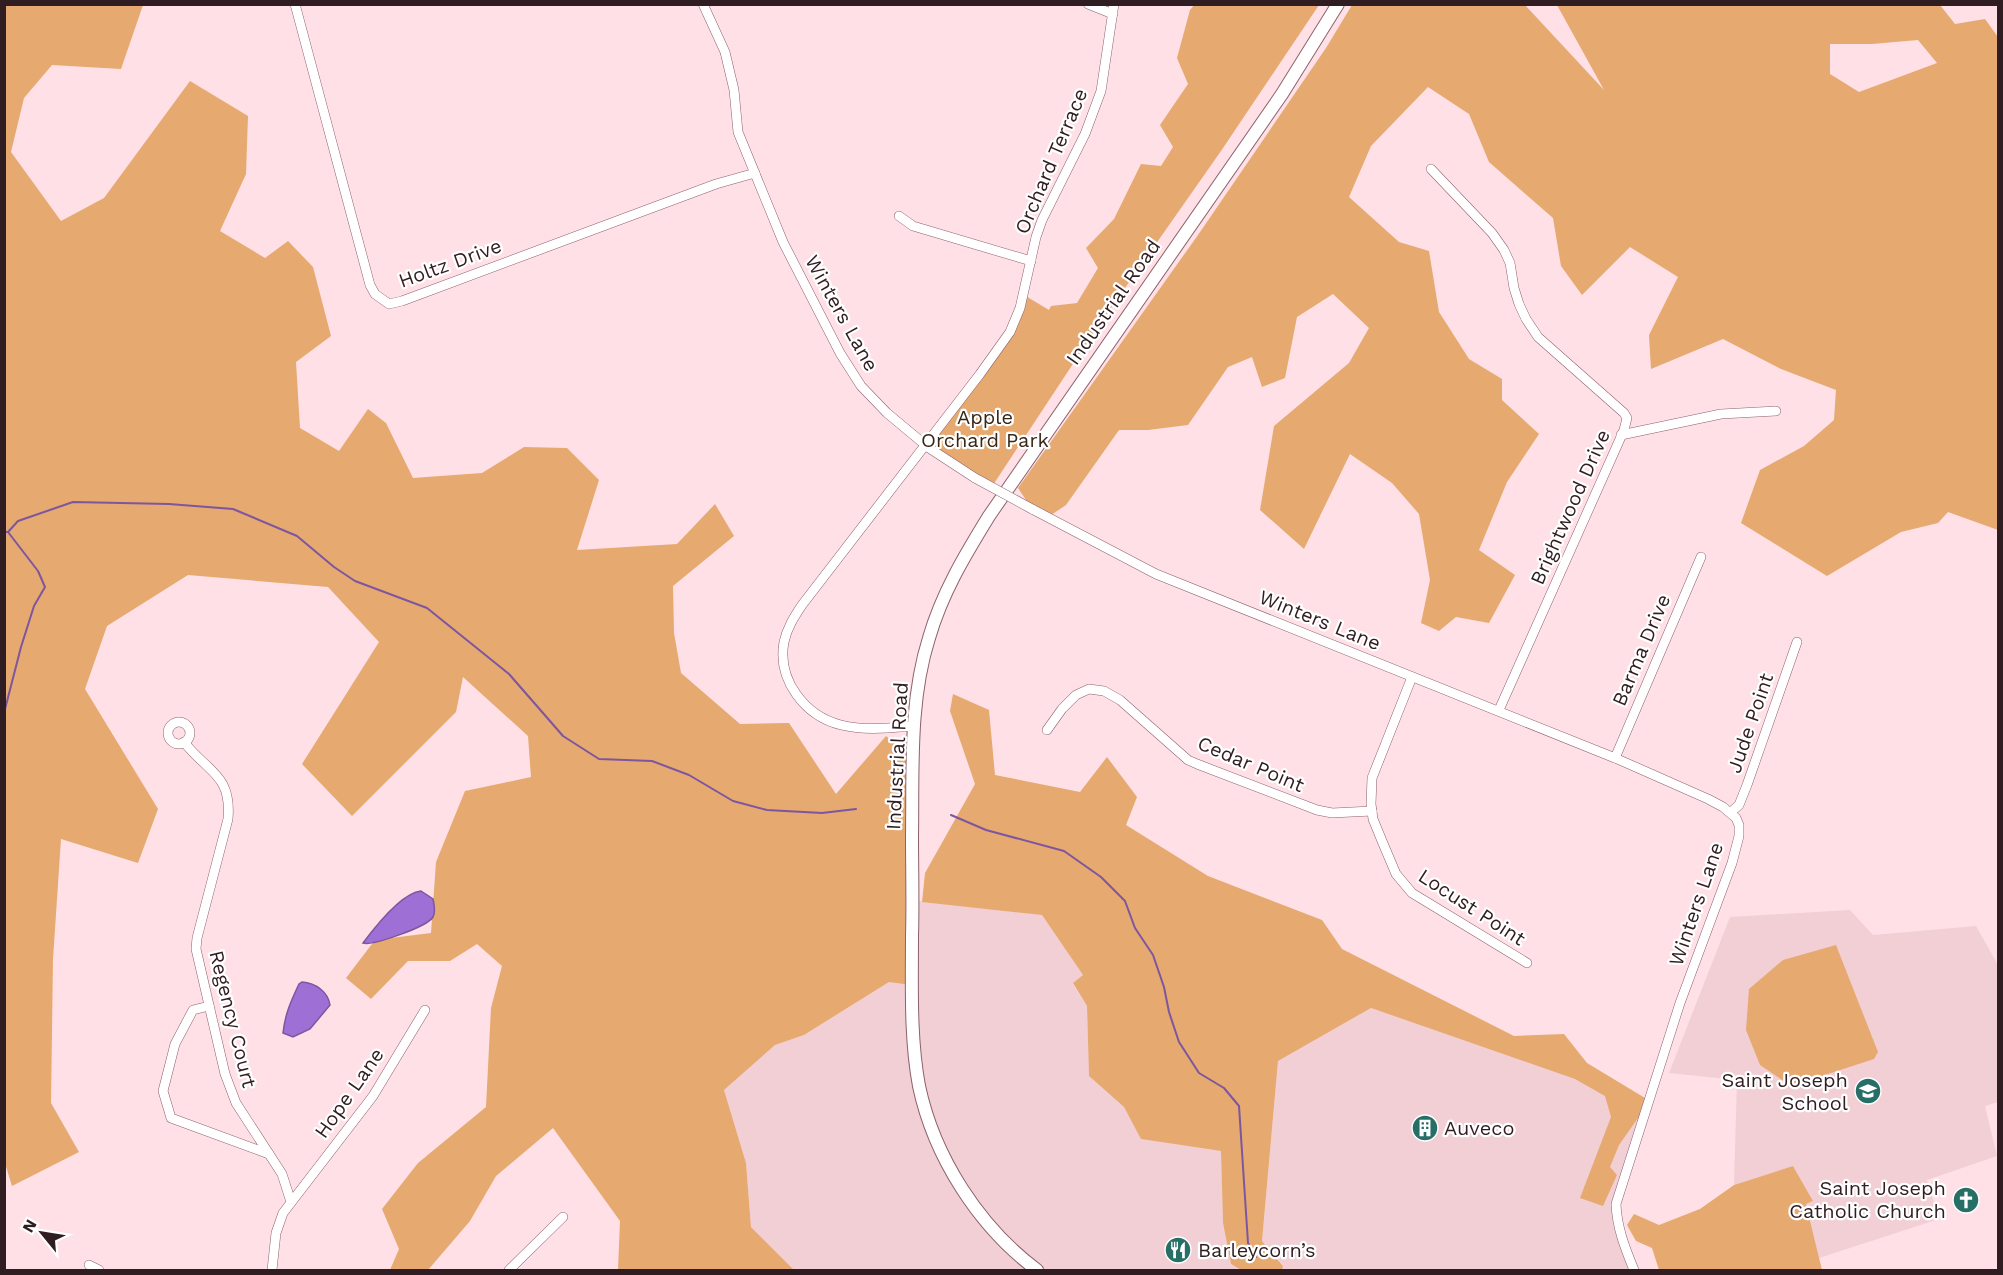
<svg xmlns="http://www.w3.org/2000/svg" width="2003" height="1275" font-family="'Work Sans',sans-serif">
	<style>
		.built { fill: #f1cfd5 }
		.green { fill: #e6a970; fill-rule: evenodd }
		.water { fill: #9e6fd5; stroke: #7d569f; stroke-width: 1.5 }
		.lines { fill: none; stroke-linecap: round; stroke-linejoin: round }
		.stream { stroke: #7d569f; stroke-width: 2 }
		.minor-casing { stroke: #8d616c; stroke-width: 10 }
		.major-casing { stroke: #8d616c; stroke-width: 14 }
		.minor { stroke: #fff; stroke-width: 9 }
		.major { stroke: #fff; stroke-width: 12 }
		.minor-bridge-casing { stroke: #8d616c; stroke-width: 10; stroke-linecap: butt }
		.minor-bridge { stroke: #fff; stroke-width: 9 }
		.labels { text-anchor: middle; stroke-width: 4.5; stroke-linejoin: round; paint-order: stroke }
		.street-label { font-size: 20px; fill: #2f1d21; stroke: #fff }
		.park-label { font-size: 20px; fill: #382717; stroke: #fff }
		.poi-label { font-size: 20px; fill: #2f1d21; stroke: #fff; text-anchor: end }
	</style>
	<rect width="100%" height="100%" fill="#fee0e6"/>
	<g class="built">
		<polygon points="912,900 1042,915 1083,975 1073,984 1087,1006 1089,1076 1124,1107 1142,1139 1221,1151 1223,1223 1231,1264 1241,1270 794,1270 751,1227 746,1163 724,1090 775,1045 804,1035 889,982"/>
		<polygon points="1850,910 1873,935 1976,926 1998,965 1998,1102 1985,1106 1997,1156 1927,1180 1939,1219 1819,1258 1806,1203 1813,1201 1793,1166 1734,1185 1737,1080 1669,1073 1730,917"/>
		<polygon points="1371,1008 1575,1079 1650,1101 1616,1204 1634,1270 1282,1270 1283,1265 1262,1241 1278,1061"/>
	</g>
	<g class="green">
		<polygon points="1195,4 1319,5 1221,151 1092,335 993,485 925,444 1002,344 1024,295 1049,310 1051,306 1077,303 1098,268 1086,248 1114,219 1141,164 1161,166 1173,147 1160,125 1188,84 1177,58 1190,10"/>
		<polygon points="4,5 143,5 121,69 52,65 24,98 11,152 61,221 104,198 190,81 248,116 246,174 220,231 265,258 288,241 313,267 331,336 296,362 300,428 339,451 368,409 386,423 413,478 482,473 524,447 567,448 599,480 577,550 677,544 715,504 734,536 673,586 674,633 681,673 740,724 789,723 836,794 886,736 913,758 912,985 889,982 804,1035 775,1045 724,1090 746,1163 751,1227 794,1270 618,1270 620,1221 553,1128 496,1176 470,1221 428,1270 390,1270 399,1249 382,1209 418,1163 486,1107 491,1008 502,966 477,944 450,961 408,961 371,999 346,978 375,940 431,933 436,862 465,791 531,777 528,736 463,677 456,712 352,816 302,764 379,642 328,587 188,575 107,626 85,689 158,809 138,863 61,839 53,959 51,1103 79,1152 12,1186 4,1160"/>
		<path d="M1352,5H1525L1604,90L1557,5H1940L1955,24L1985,19L1998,37V530L1948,512L1938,523L1901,532L1827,576L1741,523L1760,470L1804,446L1834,420L1836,390L1781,369L1723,339L1651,369L1649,335L1678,277L1630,247L1582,295L1561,266L1553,218L1489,162L1469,114L1428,87L1371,146L1349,197L1399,242L1429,251L1439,312L1469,359L1502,379V400L1539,434L1507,482L1479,550L1515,575L1489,623L1456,617L1439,631L1421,623L1430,580L1419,514L1392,483L1350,454L1304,549L1260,510L1274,426L1349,363L1369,328L1333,294L1297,317L1285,378L1262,387L1252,357L1228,367L1188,425L1148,430H1119L1066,505L1048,517L1032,509L1018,488L1198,235L1326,48ZM1918,40L1937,63L1859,92L1830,74V44H1872Z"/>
		<polygon points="953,694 989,710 995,775 1080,792 1107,757 1137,797 1126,825 1208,876 1322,920 1342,949 1514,1036 1564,1034 1587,1063 1650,1101 1619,1145 1610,1167 1617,1175 1603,1206 1580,1198 1611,1117 1605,1096 1575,1079 1371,1008 1278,1061 1262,1241 1283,1266 1282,1270 1241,1270 1231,1264 1223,1223 1221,1151 1141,1139 1124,1107 1089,1076 1087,1006 1073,983 1083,975 1042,915 922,902 925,873 975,784 950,711"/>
		<polygon points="1836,945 1878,1052 1874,1059 1791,1086 1760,1065 1746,1030 1749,989 1783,960"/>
		<polygon points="1793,1166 1813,1201 1806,1204 1822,1270 1659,1270 1652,1248 1636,1241 1627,1225 1634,1214 1659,1225 1700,1209 1734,1185"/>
	</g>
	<g class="water">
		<path d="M421,891L433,899C434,904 436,912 433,917C427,927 372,946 363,943C375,927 401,893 421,891Z"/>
		<path d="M302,982C316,983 328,992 330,1005L310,1029L293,1037L283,1033C285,1014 291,1001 299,984Z"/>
	</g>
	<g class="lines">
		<g class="stream">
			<polyline points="4,532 8,532 18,521 73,502 169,504 233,509 297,536 334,567 355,581 427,608 509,674 563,736 599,759 652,761 689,775 733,801 767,810 822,813 856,809"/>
			<polyline points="4,713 21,647 34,606 45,587 38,571 8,532"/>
			<polyline points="951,815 986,830 1064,851 1101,877 1125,901 1135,928 1153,955 1164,987 1169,1012 1179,1042 1199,1073 1224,1088 1239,1106 1248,1243 1256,1257"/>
		</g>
		<defs>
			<g id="minor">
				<polyline points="295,4 370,285 375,294 389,304 402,301 716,184 755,173"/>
				<polyline points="703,4 725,52 734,90 738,132 783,242 840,353 861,386 887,413 929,448 975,478"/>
				<polyline points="1088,4 1113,14"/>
				<polyline points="1431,169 1492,233 1504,250 1510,263 1514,288 1519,304 1526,319 1538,337 1624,413 1627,418 1624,430 1499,710"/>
				<polyline points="899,216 913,226 1031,261"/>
				<polyline points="1621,435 1721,414 1776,411"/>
				<path d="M1032,509L1156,574L1615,758L1708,799L1723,807L1736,818L1739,825V836L1732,863L1680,1003L1616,1204C1617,1228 1625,1248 1634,1270"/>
				<polyline points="1412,677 1372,778 1371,804 1373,819 1382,841 1396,874 1412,893 1527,963"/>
				<circle cx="179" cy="733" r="11"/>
				<path d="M914,726C890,728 865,731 841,725C805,716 777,680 784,642C787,628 794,617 802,605L980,374L1010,332L1020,308L1036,237L1042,220L1085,134L1101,91L1114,4"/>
				<polyline points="1047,730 1062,709 1076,695 1089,689 1104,691 1120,700 1188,760 1197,764 1317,810 1332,813 1372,811"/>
				<path d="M184,742C207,772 232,774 228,819L197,938L196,949L225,1074L236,1103L282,1174L291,1202"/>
				<polyline points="1615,758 1701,557"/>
				<polyline points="1731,812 1739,805 1747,785 1797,642"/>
				<polyline points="209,1006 193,1010 175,1044 163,1091 171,1118 269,1154"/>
				<polyline points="89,1265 99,1270"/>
				<polyline points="272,1270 276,1233 283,1213 373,1096 425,1010"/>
				<polyline points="509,1270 563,1217"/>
			</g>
			<path id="major" d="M1037,1270C979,1227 934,1157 919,1086C910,1038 912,986 912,936C913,903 912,870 912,836C913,770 909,701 929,638C942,593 965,555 989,516L1282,94L1338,4"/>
		</defs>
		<use href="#minor" class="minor-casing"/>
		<use href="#major" class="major-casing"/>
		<use href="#minor" class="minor"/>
		<use href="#major" class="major"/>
		<defs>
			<polyline id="minor-bridge" points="975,478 1032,509"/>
		</defs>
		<use href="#minor-bridge" class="minor-bridge-casing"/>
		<use href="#minor-bridge" class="minor-bridge"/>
	</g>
	<defs>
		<symbol id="school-disc" viewBox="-11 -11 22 22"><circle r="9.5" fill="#276f66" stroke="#fff"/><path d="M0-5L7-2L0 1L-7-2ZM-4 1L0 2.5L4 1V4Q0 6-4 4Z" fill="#fff"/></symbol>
		<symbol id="building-disc" viewBox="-11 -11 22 22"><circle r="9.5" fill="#276f66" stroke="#fff"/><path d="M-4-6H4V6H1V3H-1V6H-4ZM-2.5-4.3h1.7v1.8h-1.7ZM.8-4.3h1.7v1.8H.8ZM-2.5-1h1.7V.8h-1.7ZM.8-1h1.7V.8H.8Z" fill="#fff"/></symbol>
		<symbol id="church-disc" viewBox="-11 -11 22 22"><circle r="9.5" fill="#276f66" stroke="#fff"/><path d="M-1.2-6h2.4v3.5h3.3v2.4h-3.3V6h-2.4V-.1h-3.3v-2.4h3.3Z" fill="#fff"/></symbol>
		<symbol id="restaurant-disc" viewBox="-11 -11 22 22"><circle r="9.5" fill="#276f66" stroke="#fff"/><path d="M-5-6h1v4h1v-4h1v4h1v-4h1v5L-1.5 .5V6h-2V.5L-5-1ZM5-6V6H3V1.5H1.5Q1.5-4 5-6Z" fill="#fff"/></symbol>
	</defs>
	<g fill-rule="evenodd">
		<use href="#school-disc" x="1853" y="1076" width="30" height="30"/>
		<use href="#building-disc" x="1410" y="1113" width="30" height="30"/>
		<use href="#church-disc" x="1951" y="1185" width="30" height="30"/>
		<use href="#restaurant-disc" x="1163" y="1235" width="30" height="30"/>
	</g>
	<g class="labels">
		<g class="street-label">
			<text transform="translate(1051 161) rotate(-67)" y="7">Orchard Terrace</text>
			<text transform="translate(450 263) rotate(-20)" y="7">Holtz Drive</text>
			<text transform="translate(1113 302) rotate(-55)" y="7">Industrial Road</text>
			<text transform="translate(842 313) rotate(61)" y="7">Winters Lane</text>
			<text transform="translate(1570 507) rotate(-66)" y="7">Brightwood Drive</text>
			<text transform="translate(1320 620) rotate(22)" y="7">Winters Lane</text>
			<text transform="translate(1641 650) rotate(-67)" y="7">Barma Drive</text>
			<text transform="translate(1750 723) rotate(-71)" y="7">Jude Point</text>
			<text transform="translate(897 756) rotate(-87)" y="7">Industrial Road</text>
			<text transform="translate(1251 764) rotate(23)" y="7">Cedar Point</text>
			<text transform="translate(1696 904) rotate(-71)" y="7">Winters Lane</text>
			<text transform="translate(1472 907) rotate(33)" y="7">Locust Point</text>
			<text transform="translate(233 1019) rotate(76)" y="7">Regency Court</text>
			<text transform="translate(349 1093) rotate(-55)" y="7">Hope Lane</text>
		</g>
		<g class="park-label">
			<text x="985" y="424">Apple<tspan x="985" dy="23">Orchard Park</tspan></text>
		</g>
		<g class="poi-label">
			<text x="1848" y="1087">Saint Joseph<tspan x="1848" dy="23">School</tspan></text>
			<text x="1444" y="1135" text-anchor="start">Auveco</text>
			<text x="1946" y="1195">Saint Joseph<tspan x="1946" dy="23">Catholic Church</tspan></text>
			<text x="1198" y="1257" text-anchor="start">Barleycorn’s</text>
		</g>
	</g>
	<rect width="2003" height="1275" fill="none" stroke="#2f1d21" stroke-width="12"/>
	<g transform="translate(42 1233) rotate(300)" stroke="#ffffff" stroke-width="4.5" paint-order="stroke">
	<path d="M0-4.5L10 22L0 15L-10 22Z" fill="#2f1d21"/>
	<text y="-9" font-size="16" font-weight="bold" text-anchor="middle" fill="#2f1d21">N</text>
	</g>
</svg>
